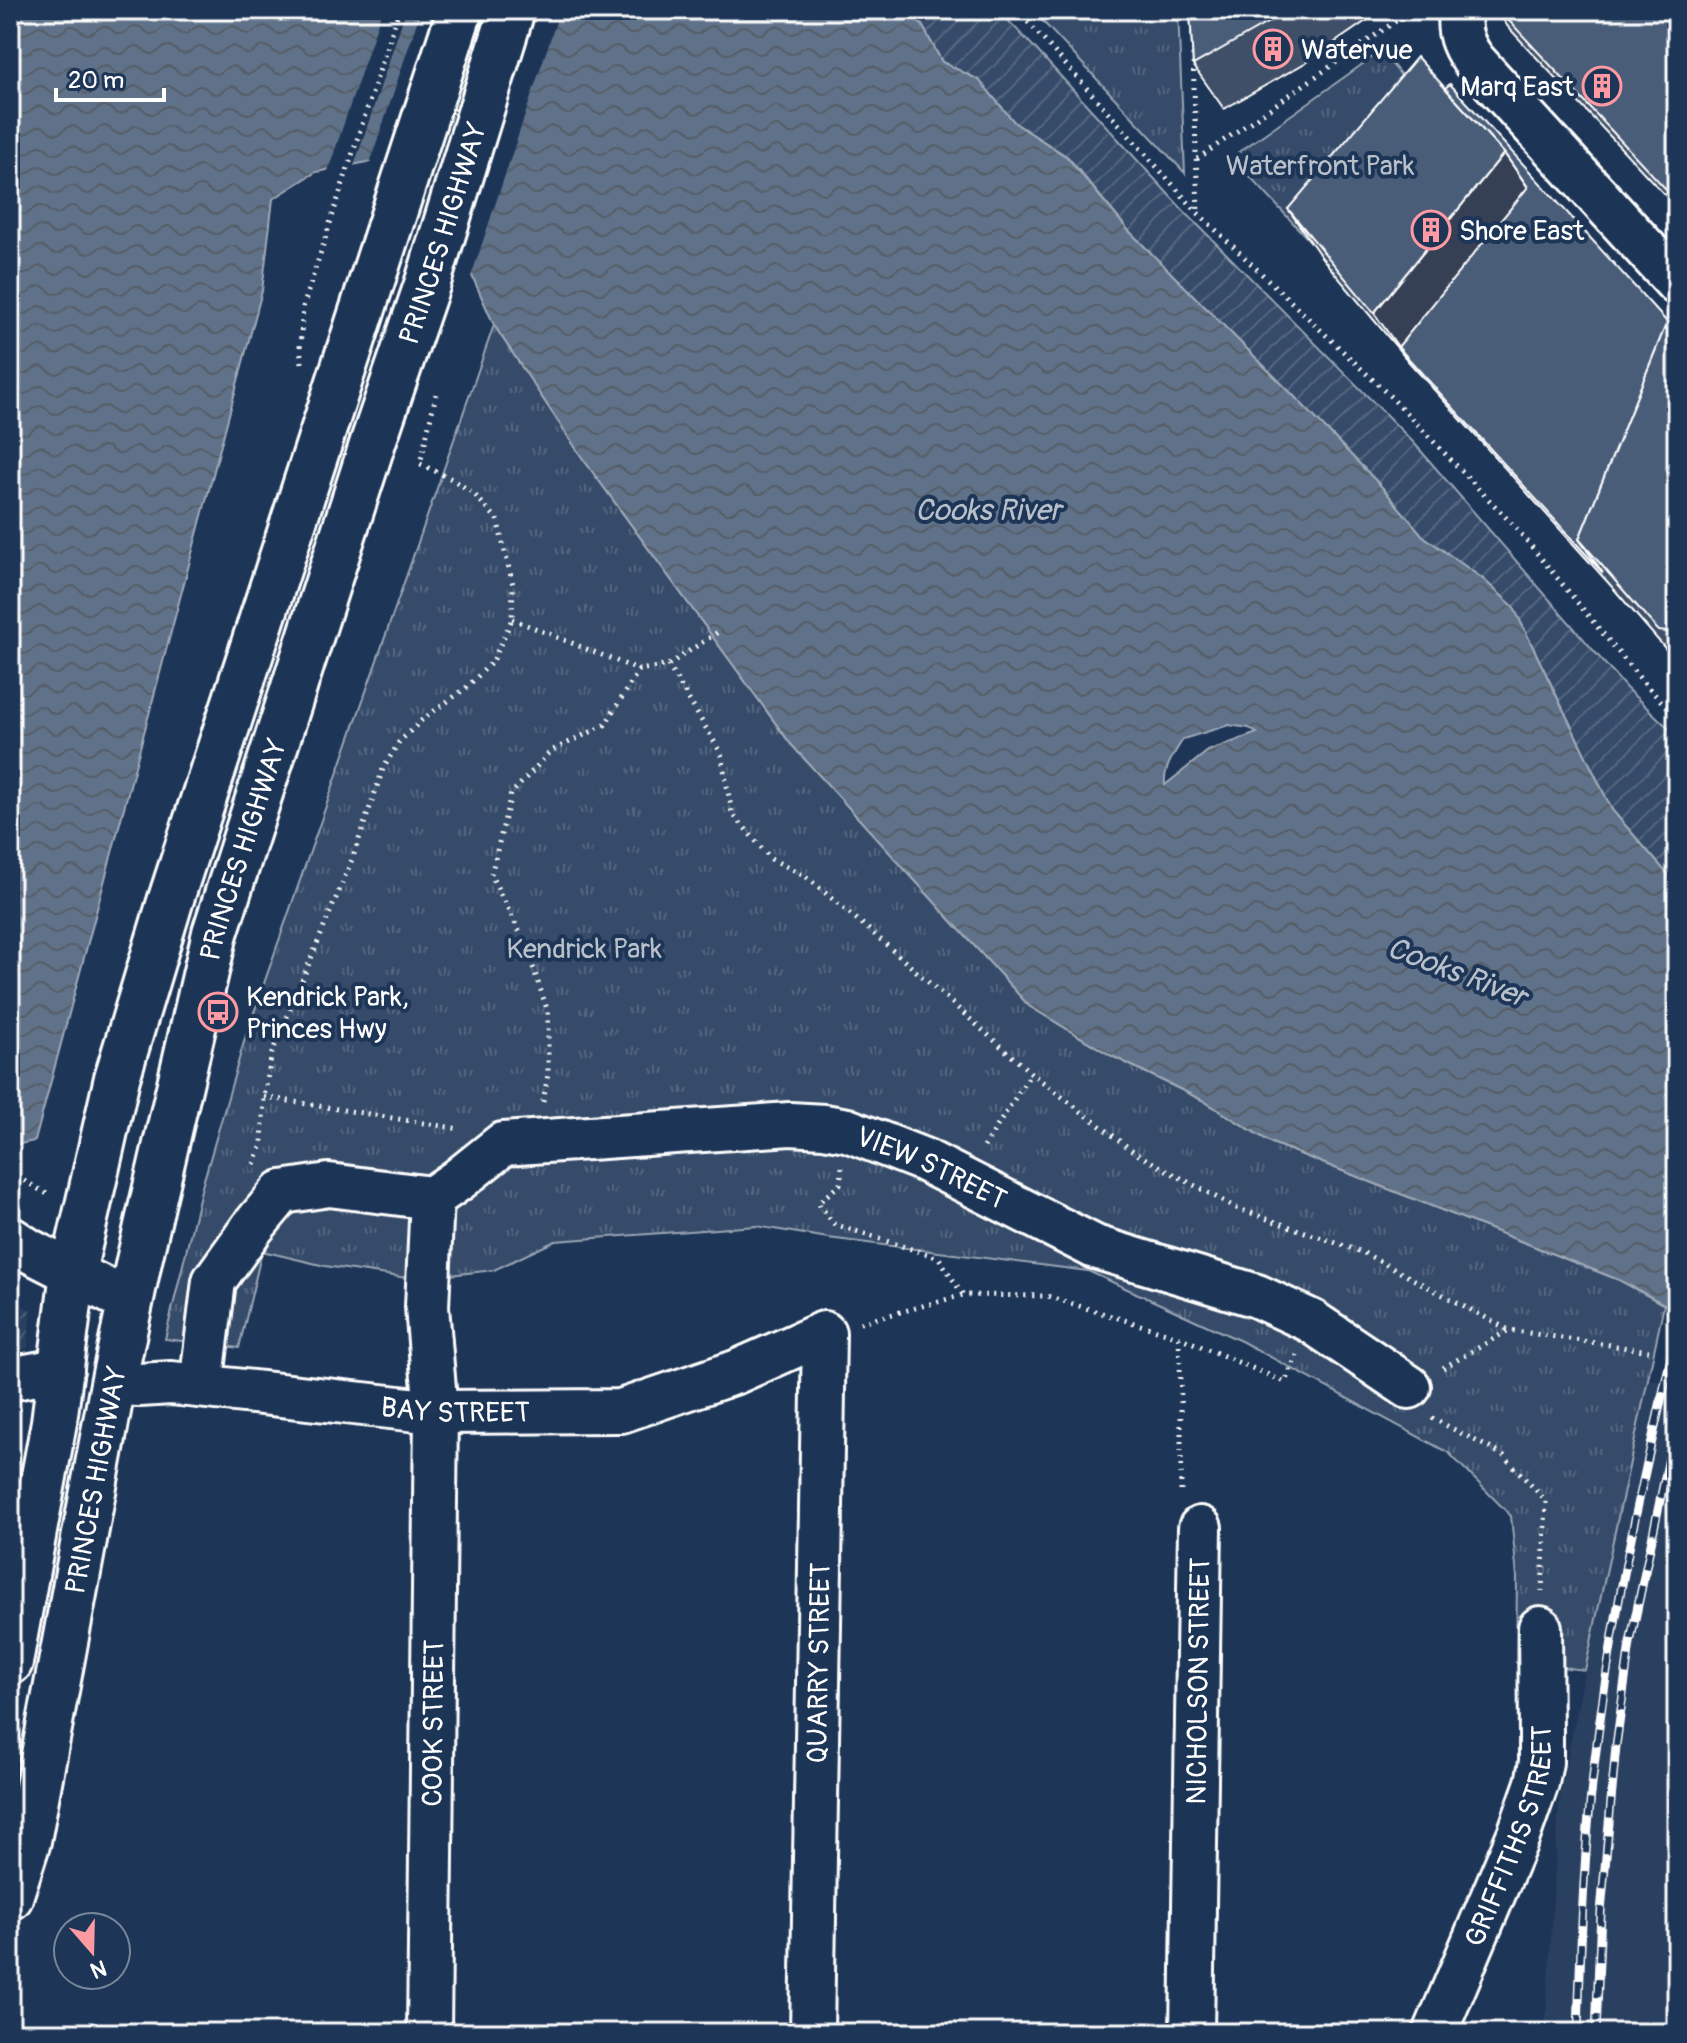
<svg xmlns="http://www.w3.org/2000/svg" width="1687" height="2043" font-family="Pangolin,sans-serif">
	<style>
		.built { fill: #2a4161 }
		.industrial { fill: url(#industrial-furrows) }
		.grass { fill: url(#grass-tufts); stroke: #9aa5b4; stroke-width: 2 }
		.garden { fill: url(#garden-furrows); stroke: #9aa5b4; stroke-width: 2 }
		.water { fill: url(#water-waves); stroke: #a0aab8; stroke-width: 2; fill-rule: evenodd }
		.pier { fill: #1d3557 }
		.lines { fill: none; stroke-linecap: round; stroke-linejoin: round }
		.minor-casing { stroke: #fff; stroke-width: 48 }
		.trunk-casing { stroke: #fff; stroke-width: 50 }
		.path { stroke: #fff; stroke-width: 5; stroke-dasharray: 2 6; stroke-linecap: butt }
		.minor { stroke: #1d3557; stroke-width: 42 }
		.trunk { stroke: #1d3557; stroke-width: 44 }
		.rail-casing { stroke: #fff; stroke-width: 9 }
		.rail { stroke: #1d3557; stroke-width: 6; stroke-dasharray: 18; stroke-linecap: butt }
		.wall { fill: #405068; stroke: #fff; stroke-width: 2 }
		.shaded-wall { fill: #344155; stroke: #fff; stroke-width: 2 }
		.building { fill: #4a5d79; stroke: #fff; stroke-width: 2 }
		.labels { text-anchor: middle; stroke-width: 8; stroke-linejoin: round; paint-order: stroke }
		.poi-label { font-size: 28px; fill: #fff; stroke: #1d3557; text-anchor: start }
		.park-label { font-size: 28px; fill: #b9c0ca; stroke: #1d3557 }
		.street-label { font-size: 28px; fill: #fff; stroke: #1d3557 }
		.water-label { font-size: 30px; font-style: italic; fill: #b8c0ca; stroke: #1d3557 }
	</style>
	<defs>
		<pattern id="industrial-furrows" width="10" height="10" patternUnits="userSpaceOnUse" patternTransform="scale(2)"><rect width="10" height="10" fill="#2a4161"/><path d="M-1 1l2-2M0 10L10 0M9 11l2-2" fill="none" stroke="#4a5e79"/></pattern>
		<pattern id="grass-tufts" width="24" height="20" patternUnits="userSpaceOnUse" patternTransform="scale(2)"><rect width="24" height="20" fill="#364b69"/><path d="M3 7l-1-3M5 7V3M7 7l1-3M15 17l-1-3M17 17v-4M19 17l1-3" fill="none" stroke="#546680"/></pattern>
		<pattern id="garden-furrows" width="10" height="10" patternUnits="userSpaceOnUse" patternTransform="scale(2)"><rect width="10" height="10" fill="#364b69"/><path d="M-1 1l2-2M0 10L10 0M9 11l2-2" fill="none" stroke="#546680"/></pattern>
		<pattern id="water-waves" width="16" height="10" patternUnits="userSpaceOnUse" patternTransform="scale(2)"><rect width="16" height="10" fill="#617289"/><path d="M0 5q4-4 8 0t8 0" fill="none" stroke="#555d67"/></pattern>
	</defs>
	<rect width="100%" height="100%" fill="#1d3557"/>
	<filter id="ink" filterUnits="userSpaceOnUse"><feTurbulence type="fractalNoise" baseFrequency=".0125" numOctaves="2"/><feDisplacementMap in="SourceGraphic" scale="16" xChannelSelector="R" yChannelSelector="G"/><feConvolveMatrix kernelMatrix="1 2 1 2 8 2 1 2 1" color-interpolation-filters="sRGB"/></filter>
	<g filter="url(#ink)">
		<polygon class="built" points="1648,1379 1677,1386 1677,2033 1545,2033 1559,1802 1585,1670"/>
		<polygon class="industrial" points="10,1296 30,1310 28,1348 10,1352"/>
		<g class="grass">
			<polygon points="1032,10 1178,10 1185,173"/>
			<polygon points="1381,51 1439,121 1319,251 1232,157"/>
			<polygon points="494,325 581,456 790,743 1029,1006 1112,1056 1202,1100 1272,1143 1619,1280 1664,1305 1585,1670 1516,1662 1517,1577 1511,1516 1449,1453 1241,1341 1088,1271 828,1238 756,1226 555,1241 494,1270 414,1279 325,1266 262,1251 239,1348 165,1339 201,1190 246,1035"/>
		</g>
		<polygon class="garden" points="905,10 998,10 1032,45 1182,209 1414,443 1626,688 1677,736 1677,885 1612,810 1513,606 1483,579 1423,536 1380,485 1292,394 1128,230 1068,157 1015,123 979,80 942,62 922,25"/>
		<path class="water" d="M10,10H905L922,25L942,62L979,80L1015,123L1067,157L1128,230L1292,394L1380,485L1423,536L1483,579L1513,606L1612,810L1677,885V1311L1619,1280L1272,1143L1202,1100L1112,1056L1029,1006L790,743L581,456L494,325L436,195L373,161L316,172L273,199L262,291L35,1141L10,1146ZM1229,725L1249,728L1257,733L1208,751L1165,785C1163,768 1175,753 1183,739Z"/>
		<g class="pier">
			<polygon points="382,10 406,10 353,169 327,174"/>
			<polygon points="421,10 560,10 470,280 433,198 373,166 369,166"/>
		</g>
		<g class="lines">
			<defs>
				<g id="minor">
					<path d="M1461,10C1456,30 1463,47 1475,62L1677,283"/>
					<polyline points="10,1238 30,1251 130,1302"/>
					<polyline points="10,1379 62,1369"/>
					<path id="s1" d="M113,1384L140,1385L171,1383L436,1412L621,1411L736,1372L824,1333L812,2033"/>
					<path id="s2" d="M201,1386L214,1281L252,1228L282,1192L329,1185L432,1198L458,1180L503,1144L790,1124L824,1126L847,1130L924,1160L1095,1247L1257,1296L1311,1321L1409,1387"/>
					<path id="s3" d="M429,2033L436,1412L427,1307L432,1198"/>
					<path id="s4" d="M1192,2033L1200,1528"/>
					<path id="s5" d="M1435,2033L1519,1834L1537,1783L1541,1762V1736L1540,1628"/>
				</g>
				<g id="trunk">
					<polyline points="10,1662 54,1422 73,1272 117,1078 170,902 460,10"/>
					<path id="s6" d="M10,1897L28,1841L113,1384L139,1261L215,933L373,442L428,282L512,10"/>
				</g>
			</defs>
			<use href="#minor" class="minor-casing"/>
			<use href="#trunk" class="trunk-casing"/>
			<g class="path">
				<polyline points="1017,10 1198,213 1392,398 1517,529 1642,681 1662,702 1677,714"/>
				<polyline points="1193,55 1198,213"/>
				<polyline points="1197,159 1406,14 1403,10"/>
				<polyline points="302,363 300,348 303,307 399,10"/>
				<polyline points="512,619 639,670"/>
				<polyline points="668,665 721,753 732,813 771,859 804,875 873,933 1031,1073 1137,1154 1236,1208 1362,1252 1509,1330"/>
				<polyline points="264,1097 460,1129"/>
				<polyline points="543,1102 548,1074 548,1012 525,943 491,875 511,794 551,751 605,725 639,670 668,665 718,632"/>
				<polyline points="984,1147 1031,1073"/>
				<polyline points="254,1164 262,1145 264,1097 272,1053 353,857 383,769 399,742 422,720 466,688 493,661 512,619 513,585 497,519 473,493 452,479 420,464 437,390"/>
				<polyline points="842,1167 840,1184 818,1203 834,1224 939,1258 963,1295"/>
				<polyline points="10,1173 49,1195"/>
				<polyline points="860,1323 963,1295 1047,1296 1179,1337 1285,1382 1297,1355"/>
				<polyline points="1179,1337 1181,1401 1181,1496"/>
				<polyline points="1443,1368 1509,1330 1649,1351"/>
				<polyline points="1432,1418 1503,1455 1546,1501 1542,1591"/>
			</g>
			<use href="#minor" class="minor"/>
			<use href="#trunk" class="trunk"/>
			<defs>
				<g id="rail">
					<path d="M1578,2033C1581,1936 1584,1839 1597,1743C1614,1604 1645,1468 1677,1332"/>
					<polyline points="1596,2033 1601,1912 1616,1746 1630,1643 1677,1420"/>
				</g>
			</defs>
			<use href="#rail" class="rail-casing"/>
			<use href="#rail" class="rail"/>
		</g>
		<g class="wall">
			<polygon points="1190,10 1382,10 1305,63 1224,109 1193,65"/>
			<polygon points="1497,10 1677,10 1677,208 1508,27"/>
			<polygon points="1445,88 1677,333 1677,662 1613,588 1409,362 1322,258 1288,209"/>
		</g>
		<polygon class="shaded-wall" points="1504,153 1538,202 1398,347 1409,362 1374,313"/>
		<g class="building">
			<polygon points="1190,10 1287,10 1274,19 1193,65"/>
			<polygon points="1499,10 1677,10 1677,201"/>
			<polygon points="1417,57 1504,153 1374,313 1288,209"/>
			<polygon points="1450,84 1677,333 1677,340 1665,327 1579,539 1603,573 1398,347 1528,187 1504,153 1445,88"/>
			<polygon points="1665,327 1677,340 1677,622 1676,626 1666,632 1659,631 1656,628 1579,539"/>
		</g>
	</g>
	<defs>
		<symbol id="building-ring" viewBox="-11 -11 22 22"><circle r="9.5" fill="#1d3557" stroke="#ff9aa2" stroke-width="1.5"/><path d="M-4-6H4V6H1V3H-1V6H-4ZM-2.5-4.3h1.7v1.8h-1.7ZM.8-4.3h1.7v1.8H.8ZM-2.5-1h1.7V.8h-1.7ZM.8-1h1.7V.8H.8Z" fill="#ff9aa2"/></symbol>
		<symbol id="bus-ring" viewBox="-11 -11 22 22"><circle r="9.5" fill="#1d3557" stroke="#ff9aa2" stroke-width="1.5"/><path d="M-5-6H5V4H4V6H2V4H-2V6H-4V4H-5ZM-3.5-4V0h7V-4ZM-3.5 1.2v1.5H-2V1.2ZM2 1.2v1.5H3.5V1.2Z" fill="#ff9aa2"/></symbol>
	</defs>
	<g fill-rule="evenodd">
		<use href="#building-ring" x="1251" y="27" width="44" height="44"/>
		<use href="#building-ring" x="1580" y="64" width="44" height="44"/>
		<use href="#building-ring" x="1409" y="208" width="44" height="44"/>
		<use href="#bus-ring" x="196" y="990" width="44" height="44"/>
	</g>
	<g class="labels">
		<g class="poi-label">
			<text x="1301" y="59">Watervue</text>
			<text x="1574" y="96" text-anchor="end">Marq East</text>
			<text x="1459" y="240">Shore East</text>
			<text x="246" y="1006">Kendrick Park,<tspan x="246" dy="32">Princes Hwy</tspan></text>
		</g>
		<g class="park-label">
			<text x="1320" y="175">Waterfront Park</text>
			<text x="584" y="958">Kendrick Park</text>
		</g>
		<g class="street-label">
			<text dy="10" stroke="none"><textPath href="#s6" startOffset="1722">PRINCES HIGHWAY</textPath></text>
			<text dy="10" stroke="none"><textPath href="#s6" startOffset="1074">PRINCES HIGHWAY</textPath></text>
			<text dy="10" stroke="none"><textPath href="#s2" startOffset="896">VIEW STREET</textPath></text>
			<text dy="10" stroke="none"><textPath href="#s1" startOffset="344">BAY STREET</textPath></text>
			<text dy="10" stroke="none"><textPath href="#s6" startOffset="426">PRINCES HIGHWAY</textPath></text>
			<text transform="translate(818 1663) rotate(-89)" y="10">QUARRY STREET</text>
			<text dy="10" stroke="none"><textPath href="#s4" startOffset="352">NICHOLSON STREET</textPath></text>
			<text dy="10" stroke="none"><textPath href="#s3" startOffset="310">COOK STREET</textPath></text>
			<text dy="10" stroke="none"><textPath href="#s5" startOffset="212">GRIFFITHS STREET</textPath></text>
		</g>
		<g class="water-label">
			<text x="988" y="520">Cooks River</text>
			<text transform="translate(1457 972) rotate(21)" y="10">Cooks River</text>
		</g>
	</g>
	<rect width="1687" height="2043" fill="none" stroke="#1d3557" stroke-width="40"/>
	<rect x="20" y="20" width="1647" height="2003" fill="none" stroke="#fff" stroke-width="3" filter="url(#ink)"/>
	<g transform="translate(92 1951) rotate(160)"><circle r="38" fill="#1d3557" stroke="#77869a" stroke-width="2"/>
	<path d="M0-6L14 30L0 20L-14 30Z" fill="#ff9aa2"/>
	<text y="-12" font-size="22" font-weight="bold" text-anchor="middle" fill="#ffffff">N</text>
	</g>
	<path d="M56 88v12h108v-12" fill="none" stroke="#ffffff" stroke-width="4"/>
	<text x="68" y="88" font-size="24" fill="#ffffff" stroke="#1d3557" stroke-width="6" paint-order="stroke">20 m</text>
</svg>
